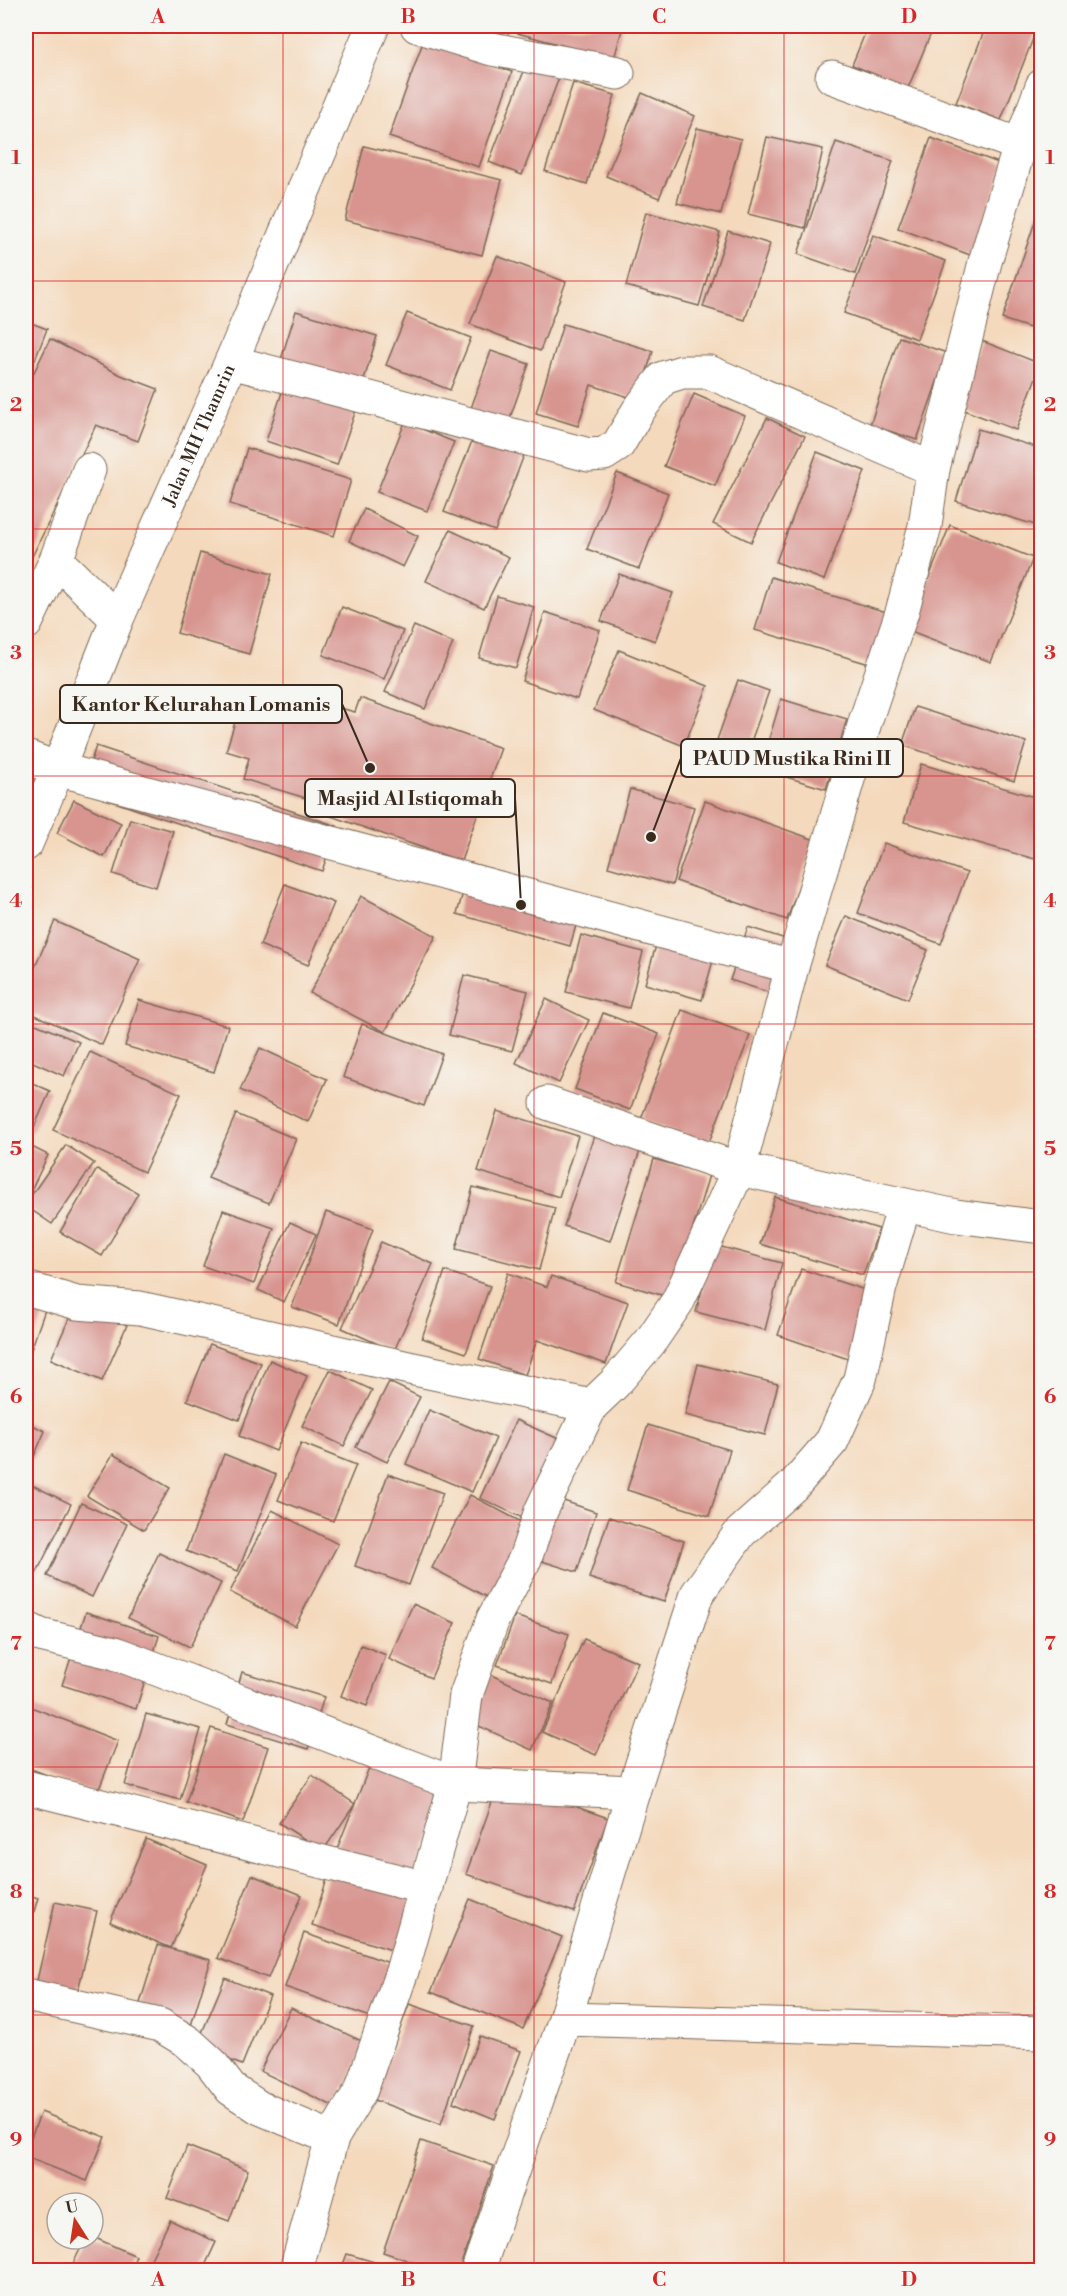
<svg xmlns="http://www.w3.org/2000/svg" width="1067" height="2296" font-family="'Libre Bodoni',serif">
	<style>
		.building { fill: #d89590 }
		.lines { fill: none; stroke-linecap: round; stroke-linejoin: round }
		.minor-casing { stroke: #7c6755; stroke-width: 35 }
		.minor { stroke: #fff; stroke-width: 33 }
		.grid { fill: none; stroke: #d62828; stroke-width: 1.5; stroke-opacity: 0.55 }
		.labels { text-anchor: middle; stroke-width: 4.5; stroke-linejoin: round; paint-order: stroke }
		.street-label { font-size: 18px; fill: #3b2a1e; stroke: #f6f6f2 }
		.leader { fill: none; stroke: #3b2a1e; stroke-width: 2 }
		.callout-dot { fill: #3b2a1e; stroke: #f6f6f2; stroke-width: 2 }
		.callout { fill: #f6f6f2; stroke: #3b2a1e; stroke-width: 2 }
		.callout-label { font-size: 20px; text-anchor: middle; font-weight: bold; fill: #3b2a1e }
		.neatline { fill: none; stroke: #d62828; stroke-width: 2 }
		.grid-label { font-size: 20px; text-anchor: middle; font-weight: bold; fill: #d62828 }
	</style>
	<rect width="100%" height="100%" fill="#f6f6f2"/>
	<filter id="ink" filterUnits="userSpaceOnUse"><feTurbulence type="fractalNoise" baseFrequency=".0167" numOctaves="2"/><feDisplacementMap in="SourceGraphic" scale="12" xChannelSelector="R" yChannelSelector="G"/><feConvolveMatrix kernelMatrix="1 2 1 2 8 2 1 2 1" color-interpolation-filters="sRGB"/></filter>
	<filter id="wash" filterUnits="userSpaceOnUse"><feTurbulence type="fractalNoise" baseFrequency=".008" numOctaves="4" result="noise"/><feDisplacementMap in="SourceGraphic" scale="24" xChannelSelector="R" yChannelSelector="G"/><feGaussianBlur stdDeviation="1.35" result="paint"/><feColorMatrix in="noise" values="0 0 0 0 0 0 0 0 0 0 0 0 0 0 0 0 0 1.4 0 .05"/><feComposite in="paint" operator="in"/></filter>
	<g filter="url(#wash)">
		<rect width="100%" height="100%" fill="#f4d9bc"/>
		<g id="blocks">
			<g class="building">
				<polygon points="519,26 623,26 614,59 517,33"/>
				<polygon points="868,26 934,26 908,88 852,65"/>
				<polygon points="986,26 1038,26 1001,120 956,103"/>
				<polygon points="423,42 512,72 479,167 389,137"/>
				<polygon points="529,58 562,70 522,175 489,162"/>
				<polygon points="573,83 615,95 587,184 545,171"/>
				<polygon points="642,93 695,116 659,198 606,176"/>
				<polygon points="697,128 741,139 721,214 677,203"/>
				<polygon points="767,137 823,149 805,228 748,214"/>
				<polygon points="931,138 1004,165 970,255 898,228"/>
				<polygon points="836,142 893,161 855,274 798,254"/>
				<polygon points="364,146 502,180 482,255 345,220"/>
				<polygon points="1042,201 1042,332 1002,319"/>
				<polygon points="646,212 720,232 699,306 626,286"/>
				<polygon points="728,231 770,244 745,320 703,307"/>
				<polygon points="873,235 946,261 917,339 844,313"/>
				<polygon points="497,256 566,282 540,351 470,324"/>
				<polygon points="296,311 377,336 361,390 279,366"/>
				<polygon points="407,313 471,338 450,390 386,365"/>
				<polygon points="26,321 47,329 26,383"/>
				<polygon points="563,324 653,351 638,400 591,385 578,426 536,413"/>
				<polygon points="899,337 947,353 917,440 870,425"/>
				<polygon points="50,339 121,375 158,389 138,441 96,425 26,569 26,389"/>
				<polygon points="982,341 1041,364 1016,430 956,407"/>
				<polygon points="491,351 529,364 506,429 468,417"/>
				<polygon points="285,383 357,407 337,465 266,441"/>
				<polygon points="694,394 745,416 715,486 664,466"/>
				<polygon points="767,418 805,436 751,542 713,524"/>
				<polygon points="405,422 454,442 427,511 377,492"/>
				<polygon points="978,429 1042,449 1042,527 956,501"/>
				<polygon points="474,436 524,455 495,531 444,512"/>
				<polygon points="247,448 351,480 334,536 230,504"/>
				<polygon points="817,452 865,471 824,580 776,562"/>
				<polygon points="617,473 668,493 639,569 587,549"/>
				<polygon points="364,509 418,536 403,567 349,541"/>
				<polygon points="950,525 1033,558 991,662 908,630"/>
				<polygon points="450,530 509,557 484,608 426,581"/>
				<polygon points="200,553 272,574 249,654 177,633"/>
				<polygon points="619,574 673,593 655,641 601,621"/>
				<polygon points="771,577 893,614 876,666 755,630"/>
				<polygon points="497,596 534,607 516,668 479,658"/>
				<polygon points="342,607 403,631 384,679 323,655"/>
				<polygon points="545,612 600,630 577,699 522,681"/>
				<polygon points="414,626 453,643 425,709 385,692"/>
				<polygon points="619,650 708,686 684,746 594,710"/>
				<polygon points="738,680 769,691 748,750 717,740"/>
				<polygon points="270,689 355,712 360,698 501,748 461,861 319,812 322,803 243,779 249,758 226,751 240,706 263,713"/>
				<polygon points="781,699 847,719 826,789 760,769"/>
				<polygon points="915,707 1026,742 1014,781 902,745"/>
				<polygon points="96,746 337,826 322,871 81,791"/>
				<polygon points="921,764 1042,799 1042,861 904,822"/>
				<polygon points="630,789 694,807 672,885 608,867"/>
				<polygon points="74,800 121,823 104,857 57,833"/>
				<polygon points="705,801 815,840 787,920 676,881"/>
				<polygon points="130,819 173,831 156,887 113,874"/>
				<polygon points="884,843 967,873 941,944 858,913"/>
				<polygon points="471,863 585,895 570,946 457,914"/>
				<polygon points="285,884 334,903 308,965 260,945"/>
				<polygon points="361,896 436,936 385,1032 310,993"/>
				<polygon points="846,916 928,950 908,999 825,965"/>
				<polygon points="55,921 140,959 102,1045 26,1011 26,988"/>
				<polygon points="748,927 792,941 774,994 730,980"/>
				<polygon points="660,931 717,946 702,1000 645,984"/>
				<polygon points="581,935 643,952 629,1008 566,992"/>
				<polygon points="464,975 528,991 512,1051 449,1035"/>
				<polygon points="546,999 589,1020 559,1083 516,1063"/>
				<polygon points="139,1000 228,1026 214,1072 125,1046"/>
				<polygon points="682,1010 750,1035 708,1145 641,1119"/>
				<polygon points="603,1013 659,1034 630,1110 575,1089"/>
				<polygon points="26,1020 79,1042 64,1076 26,1059"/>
				<polygon points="362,1024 442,1054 424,1106 343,1077"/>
				<polygon points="260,1048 327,1079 308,1122 240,1090"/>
				<polygon points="90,1052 181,1094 144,1172 53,1130"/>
				<polygon points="26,1080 50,1091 32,1132 26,1130"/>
				<polygon points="497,1111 578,1136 559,1197 478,1171"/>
				<polygon points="236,1114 296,1139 269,1203 208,1178"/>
				<polygon points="595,1133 641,1148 610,1241 564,1226"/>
				<polygon points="26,1144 48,1155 26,1201"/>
				<polygon points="66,1145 94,1163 52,1224 26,1206 26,1203"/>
				<polygon points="654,1159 709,1175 672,1298 616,1282"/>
				<polygon points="97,1169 138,1193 102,1256 60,1232"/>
				<polygon points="473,1187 555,1208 539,1270 456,1249"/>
				<polygon points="775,1197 879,1229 863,1275 760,1244"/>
				<polygon points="223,1210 274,1228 254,1284 203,1266"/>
				<polygon points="326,1212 373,1229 339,1324 292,1307"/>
				<polygon points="290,1222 316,1234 284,1302 258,1290"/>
				<polygon points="381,1242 433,1264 394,1351 342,1328"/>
				<polygon points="714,1245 782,1263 765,1330 696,1312"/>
				<polygon points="801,1269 874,1293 851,1360 778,1335"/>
				<polygon points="445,1271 490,1286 466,1353 422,1338"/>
				<polygon points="508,1273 547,1287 551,1276 628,1302 606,1364 537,1340 525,1375 479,1359"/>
				<polygon points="26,1300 46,1307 26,1364"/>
				<polygon points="76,1303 127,1325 102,1381 51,1359"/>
				<polygon points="210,1344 261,1363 239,1420 187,1400"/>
				<polygon points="270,1360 307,1376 276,1451 239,1436"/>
				<polygon points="698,1364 778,1384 765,1435 685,1415"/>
				<polygon points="330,1370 372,1390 344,1446 302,1426"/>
				<polygon points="389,1382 420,1397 387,1462 356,1447"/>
				<polygon points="429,1410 496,1438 472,1492 406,1464"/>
				<polygon points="516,1420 561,1440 525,1519 480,1498"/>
				<polygon points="26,1422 45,1431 29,1468 26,1467"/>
				<polygon points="648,1425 730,1450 709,1516 627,1490"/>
				<polygon points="301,1443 356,1465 333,1521 278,1500"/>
				<polygon points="113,1454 170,1488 144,1530 87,1496"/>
				<polygon points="224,1454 276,1475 238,1571 186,1551"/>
				<polygon points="388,1474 443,1493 409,1585 355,1566"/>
				<polygon points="26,1482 71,1504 29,1588 26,1586"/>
				<polygon points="470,1495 533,1528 494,1601 432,1568"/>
				<polygon points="549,1496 596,1512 577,1572 529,1557"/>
				<polygon points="81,1503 127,1524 92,1597 47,1576"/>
				<polygon points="272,1510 338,1544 295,1626 230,1592"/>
				<polygon points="609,1517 684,1541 664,1602 589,1578"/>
				<polygon points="159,1553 221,1583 190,1647 128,1618"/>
				<polygon points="413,1604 455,1623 431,1678 389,1659"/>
				<polygon points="86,1612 159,1636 136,1709 62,1685"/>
				<polygon points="515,1616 569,1634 552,1684 497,1665"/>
				<polygon points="584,1639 638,1662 596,1755 542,1732"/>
				<polygon points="361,1645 386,1655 367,1706 341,1696"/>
				<polygon points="242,1672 324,1697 308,1749 227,1724"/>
				<polygon points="489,1674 553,1703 532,1750 468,1721"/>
				<polygon points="26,1705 118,1741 97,1794 26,1767"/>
				<polygon points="146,1714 201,1729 180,1800 125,1785"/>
				<polygon points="211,1728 268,1747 243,1822 186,1802"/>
				<polygon points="372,1760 449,1790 413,1879 337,1849"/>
				<polygon points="312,1775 355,1804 323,1851 279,1823"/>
				<polygon points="500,1780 608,1818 574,1912 466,1874"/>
				<polygon points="146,1839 207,1865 171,1948 110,1922"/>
				<polygon points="330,1870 419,1898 401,1953 312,1925"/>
				<polygon points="252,1875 302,1895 268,1978 218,1958"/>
				<polygon points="26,1894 38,1898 26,1938"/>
				<polygon points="470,1899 562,1937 523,2029 431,1992"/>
				<polygon points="55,1902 97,1911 76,1999 35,1989"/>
				<polygon points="304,1933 398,1966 379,2020 285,1987"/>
				<polygon points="158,1945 211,1960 189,2032 136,2016"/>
				<polygon points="225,1978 270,1996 242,2065 196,2047"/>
				<polygon points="409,2004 474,2026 441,2124 374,2100"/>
				<polygon points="291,2008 366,2043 335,2107 260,2071"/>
				<polygon points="480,2036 521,2051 495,2119 453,2102"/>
				<polygon points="41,2112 105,2137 87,2181 26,2157 26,2150"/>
				<polygon points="421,2141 494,2166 459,2270 436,2270 383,2252"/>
				<polygon points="187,2146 248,2170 229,2221 167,2198"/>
				<polygon points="170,2220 216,2242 203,2270 154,2270 147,2267"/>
				<polygon points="93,2237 136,2256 130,2270 70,2270 85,2239 93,2239"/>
				<polygon points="347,2254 402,2270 341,2270"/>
			</g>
		</g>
	</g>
	<g filter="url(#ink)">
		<use href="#blocks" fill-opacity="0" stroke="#7c6755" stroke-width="1.5"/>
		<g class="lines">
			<defs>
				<g id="minor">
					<polyline points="417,26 492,49 618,73"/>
					<polyline points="832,77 1020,145"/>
					<polyline points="231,362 589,455 604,454 618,445 638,411 663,378 682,372 709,372 933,469"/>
					<polyline points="89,470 56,560 117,619"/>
					<polyline points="26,623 56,560"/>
					<polyline points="26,757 58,769 792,967"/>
					<path id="s1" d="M26,844L58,769L117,619L231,362L373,26"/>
					<polyline points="547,1103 739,1169 956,1216 1042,1227"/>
					<polyline points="26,1288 77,1303 140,1308 409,1368 591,1406"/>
					<polyline points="26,1628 40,1635 115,1653 455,1784 633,1792"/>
					<polyline points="26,1787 426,1888"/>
					<polyline points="26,1995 160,2025 188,2042 211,2063 231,2089 260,2108 332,2138"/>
					<polyline points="565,2019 1042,2033"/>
					<polyline points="296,2270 332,2138 361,2090 402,1971 455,1784 466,1695 493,1619 525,1559 541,1511 591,1406 615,1383 650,1342 678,1301 739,1169 792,967 866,719 902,612 925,526 933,469 985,262 1020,145 1042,86"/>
					<polyline points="478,2270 565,2019 633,1792 697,1594 740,1533 794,1485 832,1441 860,1379 880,1287 904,1206"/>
				</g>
			</defs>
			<use href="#minor" class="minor-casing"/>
			<use href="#minor" class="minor"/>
		</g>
	</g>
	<path class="grid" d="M283,26V2270M534,26V2270M784,26V2270M26,281H1042M26,529H1042M26,776H1042M26,1024H1042M26,1272H1042M26,1520H1042M26,1767H1042M26,2015H1042"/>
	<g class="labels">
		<g class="street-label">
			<text dy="6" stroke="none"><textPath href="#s1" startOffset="444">Jalan MH Thamrin</textPath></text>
		</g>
	</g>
	<path class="leader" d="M370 768L342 704M651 837L681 758M521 905L515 798"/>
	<g class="callout-dot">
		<circle cx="370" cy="768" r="6"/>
		<circle cx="651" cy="837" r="6"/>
		<circle cx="521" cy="905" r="6"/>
	</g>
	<g class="callout">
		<rect x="60" y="685" width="282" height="38" rx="6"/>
		<rect x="681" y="739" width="222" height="38" rx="6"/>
		<rect x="305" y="779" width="210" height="38" rx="6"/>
	</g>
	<g class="callout-label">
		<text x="201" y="711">Kantor Kelurahan Lomanis</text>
		<text x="792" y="765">PAUD Mustika Rini II</text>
		<text x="410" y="805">Masjid Al Istiqomah</text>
	</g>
	<rect width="1067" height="2296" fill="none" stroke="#f6f6f2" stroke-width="66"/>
	<g transform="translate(75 2221) rotate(348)"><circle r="28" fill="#f6f6f2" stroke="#aba49d" stroke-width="1.5"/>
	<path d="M0-4.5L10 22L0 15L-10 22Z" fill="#c8321e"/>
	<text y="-9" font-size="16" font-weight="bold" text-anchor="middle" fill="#3b2a1e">U</text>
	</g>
	<rect x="33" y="33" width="1001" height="2230" class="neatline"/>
	<g class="grid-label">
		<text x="158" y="23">A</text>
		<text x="408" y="23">B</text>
		<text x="659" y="23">C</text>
		<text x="909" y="23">D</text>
		<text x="16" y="164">1</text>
		<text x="1050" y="164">1</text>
		<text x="16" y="411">2</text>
		<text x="1050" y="411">2</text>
		<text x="16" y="659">3</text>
		<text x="1050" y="659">3</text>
		<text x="16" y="907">4</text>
		<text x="1050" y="907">4</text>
		<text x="16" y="1155">5</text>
		<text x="1050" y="1155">5</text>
		<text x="16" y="1403">6</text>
		<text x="1050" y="1403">6</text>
		<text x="16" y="1650">7</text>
		<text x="1050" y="1650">7</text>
		<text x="16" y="1898">8</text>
		<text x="1050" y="1898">8</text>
		<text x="16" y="2146">9</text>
		<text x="1050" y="2146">9</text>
		<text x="158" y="2286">A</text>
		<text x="408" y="2286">B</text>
		<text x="659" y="2286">C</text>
		<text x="909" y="2286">D</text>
	</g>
</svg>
